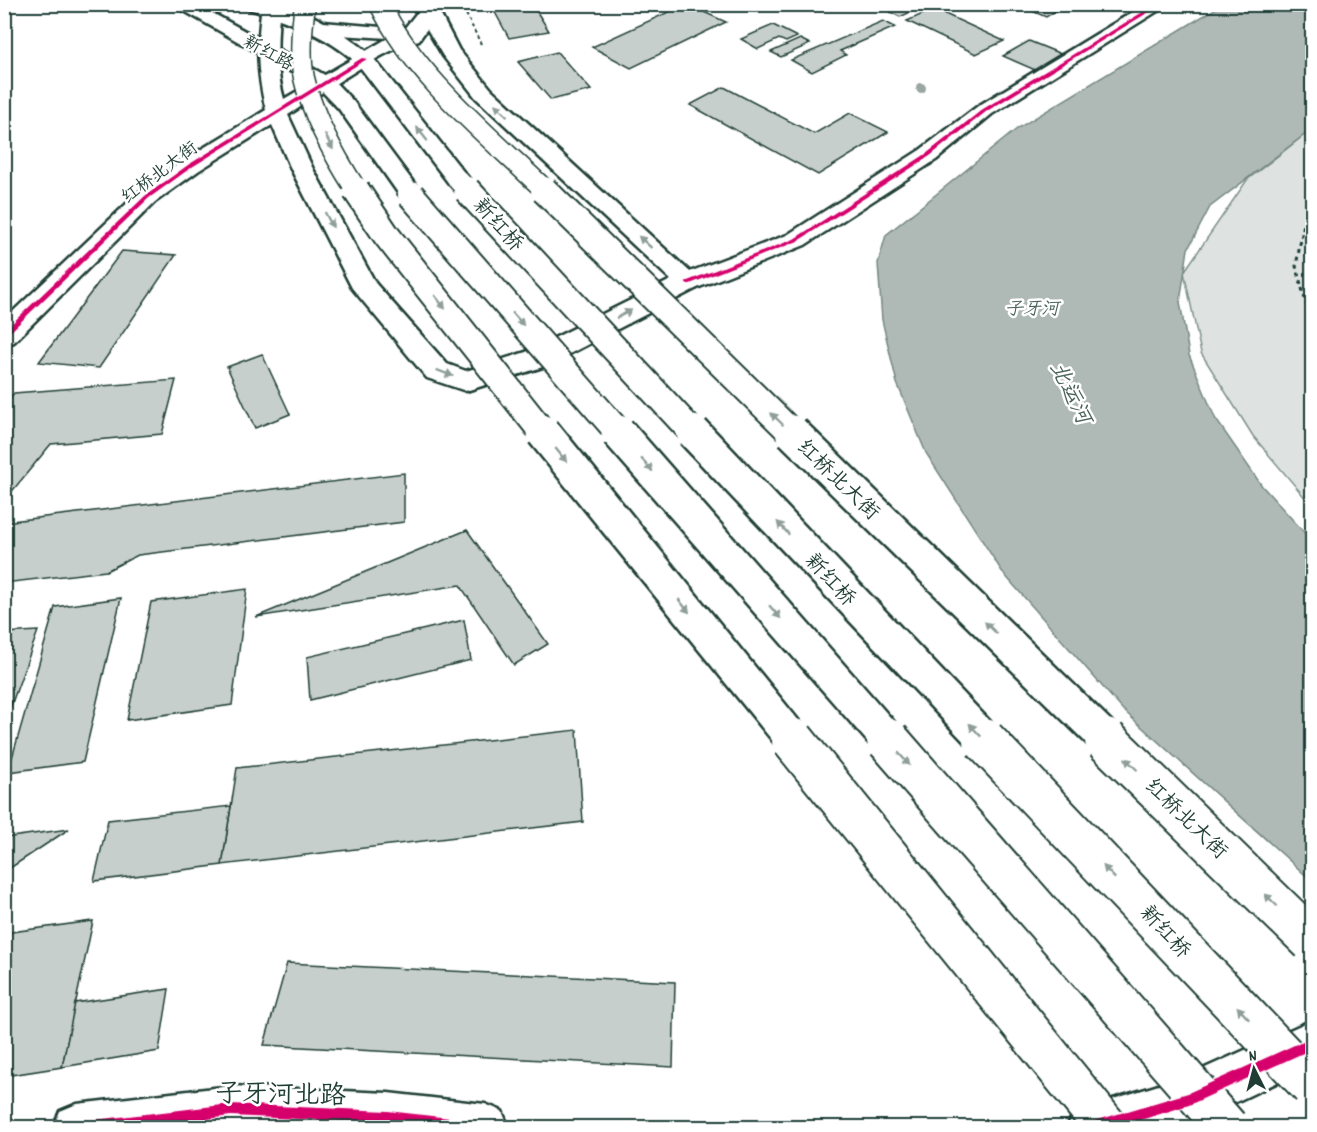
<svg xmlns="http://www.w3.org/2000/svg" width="1317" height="1132" font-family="Dekko,'LXGW WenKai TC',sans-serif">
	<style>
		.green { fill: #dee3e2; stroke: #7e908b; stroke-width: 1.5 }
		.water { fill: #afbab7; stroke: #758883; stroke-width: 1.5 }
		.building { fill: #c7cfcc; stroke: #1f3d34; stroke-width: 1.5 }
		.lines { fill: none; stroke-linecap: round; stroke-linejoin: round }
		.street-casing { stroke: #1f3d34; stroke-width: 5 }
		.secondary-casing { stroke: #1f3d34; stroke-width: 5 }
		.primary-casing { stroke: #1f3d34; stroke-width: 5 }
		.path-far1 { stroke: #1f3d34; stroke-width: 2; stroke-dasharray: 3 3; stroke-linecap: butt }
		.path { stroke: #1f3d34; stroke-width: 3; stroke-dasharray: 4 4; stroke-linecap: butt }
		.street { fill: #fff; fill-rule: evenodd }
		.secondary { fill: #fff; fill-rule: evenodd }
		.primary { fill: #fff; fill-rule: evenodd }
		.primary-bridge-far3-casing { stroke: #1f3d34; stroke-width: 23; stroke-linecap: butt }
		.primary-bridge-far2-casing { stroke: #1f3d34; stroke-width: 30; stroke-linecap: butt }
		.primary-bridge-far1-casing { stroke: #1f3d34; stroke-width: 38; stroke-linecap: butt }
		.primary-bridge-casing { stroke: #1f3d34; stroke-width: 46; stroke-linecap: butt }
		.primary-bridge-far3 { stroke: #fff; stroke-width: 20 }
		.primary-bridge-far2 { stroke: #fff; stroke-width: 26 }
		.primary-bridge-far1 { stroke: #fff; stroke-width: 33 }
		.primary-bridge { stroke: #fff; stroke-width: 42 }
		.cycleway-casing { stroke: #fff; stroke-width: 4 }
		.cycleway { fill: #d6006c; fill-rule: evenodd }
		.tree { fill: #99a6a3 }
		.oneway { fill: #8f9e9a }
		.labels { text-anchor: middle; stroke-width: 5; stroke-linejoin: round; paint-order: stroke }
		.far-street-label { font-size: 18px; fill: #1f3d34; stroke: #fff }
		.far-water-label { font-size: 18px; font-style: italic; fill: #4a625b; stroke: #fff }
		.street-label { font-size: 21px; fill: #1f3d34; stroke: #fff }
		.water-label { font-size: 22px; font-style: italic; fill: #4a625b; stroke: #fff }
		.near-street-label { font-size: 26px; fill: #1f3d34; stroke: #fff }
	</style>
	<rect width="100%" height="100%" fill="#fff"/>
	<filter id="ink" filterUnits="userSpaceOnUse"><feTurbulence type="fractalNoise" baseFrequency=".0167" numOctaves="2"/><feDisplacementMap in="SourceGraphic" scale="12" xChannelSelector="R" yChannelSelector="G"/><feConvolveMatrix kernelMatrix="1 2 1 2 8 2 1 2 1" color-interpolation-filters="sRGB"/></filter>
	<g filter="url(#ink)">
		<polygon class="green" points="1312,129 1312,506 1253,436 1201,353 1184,272 1247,180"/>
		<polygon class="water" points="1223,4 1312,5 1312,129 1210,207 1188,249 1180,302 1189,355 1215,418 1262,486 1312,541 1312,881 1122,709 1003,573 926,453 897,383 882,320 878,263 886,235 1018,128"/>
		<g class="building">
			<polygon points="532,4 549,31 509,38 491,5"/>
			<polygon points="686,4 726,22 631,68 592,47"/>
			<polygon points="875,4 903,4 915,10 900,17"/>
			<polygon points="1016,4 1067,4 1046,17"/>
			<polygon points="934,9 1004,41 976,54 907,21"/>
			<polygon points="883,21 895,27 840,51 846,55 812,72 791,60"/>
			<polygon points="773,25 797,37 786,42 779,39 758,49 741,39"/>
			<polygon points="800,39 810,44 781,57 771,52"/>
			<polygon points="1029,41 1061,54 1035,70 1003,56"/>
			<polygon points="557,52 591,90 551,100 518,62"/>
			<polygon points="724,87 814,134 850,113 888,132 818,175 690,105"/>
			<polygon points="122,251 176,255 99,368 39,362"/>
			<polygon points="262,354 290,414 255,428 227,367"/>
			<polygon points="176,380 162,434 51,444 4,501 4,405 14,393"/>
			<polygon points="404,473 404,522 138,555 106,571 4,583 4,522"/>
			<polygon points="467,530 548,644 514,665 460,585 256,617"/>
			<polygon points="247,589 232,705 127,720 151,602"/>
			<polygon points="121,598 83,762 8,772 55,607"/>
			<polygon points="464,620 471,660 310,700 307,657"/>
			<polygon points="38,631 4,725 4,633"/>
			<polygon points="577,730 583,822 222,865 237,768"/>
			<polygon points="231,806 222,865 94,881 108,820"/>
			<polygon points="69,829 4,872 4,838"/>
			<polygon points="93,921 62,1067 4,1076 4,933"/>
			<polygon points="287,963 675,982 673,1067 264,1045"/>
			<polygon points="169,989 159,1051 62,1067 75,1003"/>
		</g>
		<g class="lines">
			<defs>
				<polygon id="street" points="1146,4 1169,4 992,114 936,160 805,245 697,288 688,290 679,288 675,282 679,276 787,235 920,150 978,106"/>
				<g id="secondary">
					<path d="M262,4H280C277,38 275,67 284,99L388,38L323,34L316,32L313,28L316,24L323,22L404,29L419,10L417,4H435L459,50L491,89L701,282L697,288L546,366L466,391L427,378L352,288L291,169L272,125L198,171L155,202L14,342L4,345V320L139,192L182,161L266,110C256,69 257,46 262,4ZM427,29L443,56L476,98L671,280L526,352L466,371L447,364L376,284L313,169L288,115C323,93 382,49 419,40Z"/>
					<polygon points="1312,1020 1312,1066 1206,1116 1172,1128 1067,1128 1074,1111 1185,1077"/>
					<polygon points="231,1086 388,1093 485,1104 502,1111 509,1128 53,1128 60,1111 77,1104"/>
				</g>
				<g id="primary">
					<polygon points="172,4 196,4 332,79 353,101 419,190 423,195 419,200 411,202 403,200 339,109 318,87"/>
					<path d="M244,4C253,4 263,4 272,4C306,7 346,33 371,55L466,175L469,180L466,185L458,187L450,185L357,63C324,34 288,21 246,8Z"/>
				</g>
			</defs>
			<use href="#street" class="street-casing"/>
			<use href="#secondary" class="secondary-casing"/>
			<use href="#primary" class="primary-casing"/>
			<polyline class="path-far1" points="461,4 481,44"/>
			<polyline class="path" points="1312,212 1304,223 1296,266 1312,325"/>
			<use href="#street" class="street"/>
			<use href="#secondary" class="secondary"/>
			<use href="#primary" class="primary"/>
			<defs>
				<g id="primary-bridge-far3">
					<path d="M305,4C302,27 299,55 304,78C313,118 335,157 357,191"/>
					<path d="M380,4C415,77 488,135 546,191"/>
					<polyline points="458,180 468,191"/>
				</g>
				<g id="primary-bridge-far2">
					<polyline points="356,190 387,236 544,434"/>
					<polyline points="467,190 694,434"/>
					<polyline points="544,190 793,434"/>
					<polyline points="411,195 620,434"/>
				</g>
				<g id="primary-bridge-far1">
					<polyline points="543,432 794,741"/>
					<polyline points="618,432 889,741"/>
					<polyline points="693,432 986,741"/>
					<polyline points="792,432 1108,741"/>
				</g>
				<g id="primary-bridge">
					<polyline points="793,740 1107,1128"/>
					<polyline points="888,740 1227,1128"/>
					<polyline points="984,740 1312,1086"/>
					<polyline points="1106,740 1312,941"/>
				</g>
			</defs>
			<use href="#primary-bridge-far3" class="primary-bridge-far3-casing"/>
			<use href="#primary-bridge-far2" class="primary-bridge-far2-casing"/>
			<use href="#primary-bridge-far1" class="primary-bridge-far1-casing"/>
			<use href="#primary-bridge" class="primary-bridge-casing"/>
			<use href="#primary-bridge-far3" class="primary-bridge-far3"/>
			<use href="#primary-bridge-far2" class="primary-bridge-far2"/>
			<use href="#primary-bridge-far1" class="primary-bridge-far1"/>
			<use href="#primary-bridge" class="primary-bridge"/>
			<defs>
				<g id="cycleway">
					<polygon points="1156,4 1162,4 987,111 930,156 798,241 690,284 688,284 685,282 794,239 926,154 983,109"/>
					<polygon points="362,58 367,59 192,167 149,198 4,338 4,331 145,196 188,165"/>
					<polygon points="1312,1037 1312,1049 1189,1105 1115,1128 1085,1128 1086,1123 1091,1122 1188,1093"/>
					<polygon points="231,1104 388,1111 485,1122 490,1123 491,1128 424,1128 388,1123 231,1116 137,1128 71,1128 72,1123 77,1122"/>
				</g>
			</defs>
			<use href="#cycleway" class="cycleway-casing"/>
			<use href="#cycleway" class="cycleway"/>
		</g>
		<circle class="tree" cx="921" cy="88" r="5"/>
		<defs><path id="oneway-solid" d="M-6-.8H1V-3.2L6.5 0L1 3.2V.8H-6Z" transform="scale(1.5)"/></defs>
		<g class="oneway">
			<use href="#oneway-solid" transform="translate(501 110) rotate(-136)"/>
			<use href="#oneway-solid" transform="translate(422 134) rotate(-128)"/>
			<use href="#oneway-solid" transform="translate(329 142) rotate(62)"/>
			<use href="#oneway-solid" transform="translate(329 220) rotate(62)"/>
			<use href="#oneway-solid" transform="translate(645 242) rotate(-138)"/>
			<use href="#oneway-solid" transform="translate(440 302) rotate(52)"/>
			<use href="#oneway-solid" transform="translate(624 314) rotate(-27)"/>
			<use href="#oneway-solid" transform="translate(518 319) rotate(49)"/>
			<use href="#oneway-solid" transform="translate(445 373) rotate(21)"/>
			<use href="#oneway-solid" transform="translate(777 419) rotate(-136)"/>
			<use href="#oneway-solid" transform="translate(561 455) rotate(51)"/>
			<use href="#oneway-solid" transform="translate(647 465) rotate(49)"/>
			<use href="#oneway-solid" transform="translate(783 528) rotate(-133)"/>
			<use href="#oneway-solid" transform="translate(684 606) rotate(51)"/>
			<use href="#oneway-solid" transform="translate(775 612) rotate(49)"/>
			<use href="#oneway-solid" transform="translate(991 628) rotate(-136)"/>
			<use href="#oneway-solid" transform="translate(975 730) rotate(-133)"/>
			<use href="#oneway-solid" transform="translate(904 759) rotate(49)"/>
			<use href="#oneway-solid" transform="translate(1131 764) rotate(-136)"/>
			<use href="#oneway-solid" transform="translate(1109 872) rotate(-133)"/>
			<use href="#oneway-solid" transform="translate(1271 900) rotate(-136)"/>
			<use href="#oneway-solid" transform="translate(1243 1013) rotate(-133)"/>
		</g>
	</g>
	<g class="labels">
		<g class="far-street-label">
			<text transform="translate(269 52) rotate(29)" y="6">新红路</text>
			<text transform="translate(159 172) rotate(-37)" y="6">红桥北大街</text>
		</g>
		<g class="far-water-label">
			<text x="1032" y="314">子牙河</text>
		</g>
		<g class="street-label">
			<text transform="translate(499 224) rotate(48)" y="7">新红桥</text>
			<text transform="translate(839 479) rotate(44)" y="7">红桥北大街</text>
			<text transform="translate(831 579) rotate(47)" y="7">新红桥</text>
			<text transform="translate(1187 818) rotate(44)" y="7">红桥北大街</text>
			<text transform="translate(1166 931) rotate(47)" y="7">新红桥</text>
		</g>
		<g class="water-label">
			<text transform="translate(1072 392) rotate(64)" y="8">北运河</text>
		</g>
		<g class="near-street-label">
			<text transform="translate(281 1093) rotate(1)" y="9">子牙河北路</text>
		</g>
	</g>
	<rect width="1317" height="1132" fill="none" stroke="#fff" stroke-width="24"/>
	<rect x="12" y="12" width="1293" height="1108" fill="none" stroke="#1f3d34" stroke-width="2" filter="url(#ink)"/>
	<g transform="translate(1254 1069) rotate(354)" stroke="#ffffff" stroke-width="4.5" paint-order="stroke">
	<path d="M0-4.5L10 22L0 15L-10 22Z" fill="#1f3d34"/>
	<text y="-9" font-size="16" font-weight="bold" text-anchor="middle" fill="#1f3d34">N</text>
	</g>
</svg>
